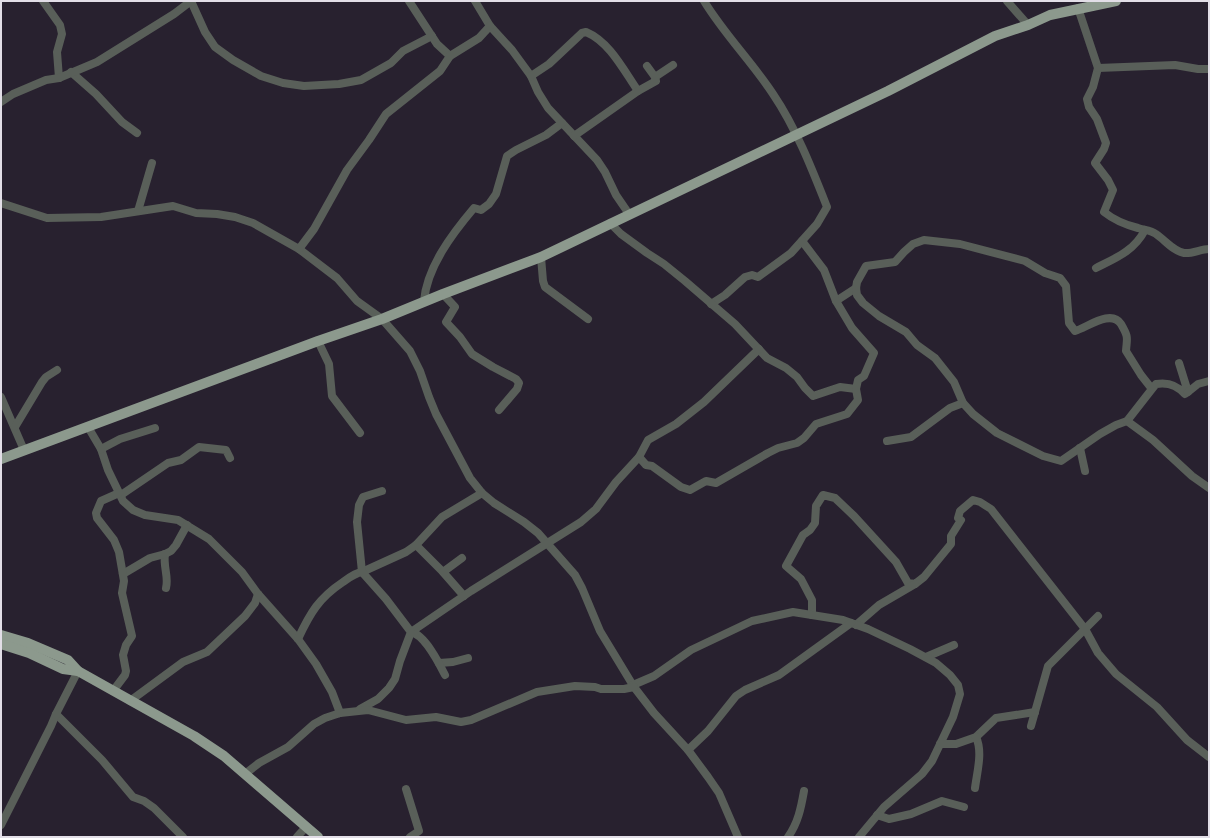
<svg xmlns="http://www.w3.org/2000/svg" width="1210" height="838" font-family="Jost,sans-serif">
	<style>
		.lines { fill: none; stroke-linecap: round; stroke-linejoin: round }
		.minor { stroke: #595f59; stroke-width: 8 }
		.major { stroke: #8c998d; stroke-width: 10 }
	</style>
	<rect width="100%" height="100%" fill="#28212f"/>
	<g class="lines">
		<g class="minor">
			<polyline points="43,1 60,25 62,34 57,52 59,78"/>
			<polyline points="191,1 205,32 215,47 233,60 261,76 283,83 304,86 339,84 361,80 391,63 403,51 432,36"/>
			<polyline points="409,1 437,44 450,56"/>
			<polyline points="475,1 490,26 512,50 531,76 538,92 548,108 597,160 605,172 616,195 629,214"/>
			<path d="M704,1C724,34 752,62 773,94C796,128 812,169 827,207L817,224L791,253L758,277L752,275L745,277L725,295L711,304"/>
			<polyline points="1007,1 1028,25"/>
			<path d="M1078,8L1098,68L1093,87L1087,99L1089,107L1097,119L1106,143L1104,149L1095,163L1108,180L1113,190L1104,212C1114,220 1126,225 1138,228C1144,230 1151,230 1156,234C1165,240 1173,251 1184,253C1192,254 1201,249 1209,249"/>
			<polyline points="1098,68 1175,65 1198,69 1209,69"/>
			<polyline points="71,72 96,94 122,122 137,133"/>
			<path d="M531,76L549,64L582,33L586,32C610,42 624,71 638,91"/>
			<polyline points="655,77 673,65"/>
			<polyline points="1,102 13,94 46,80 59,78 97,62 174,14 191,1"/>
			<polyline points="574,136 638,91 656,81 655,77 647,66"/>
			<polyline points="1,203 47,218 101,217 173,206 196,213 217,214 235,217 253,223 299,249 337,278 357,301 382,319 410,351 420,371 429,397 436,414 470,478 482,493 494,503 524,522 538,533 575,575 582,588 600,631 634,687 654,713 688,750 708,777 719,793 738,837"/>
			<polyline points="138,211 152,163"/>
			<polyline points="610,223 621,234 647,253 664,264 685,281 735,324 767,358 786,368 797,377 805,388 813,396 840,387 856,389"/>
			<polyline points="299,249 314,229 347,170 369,140 386,114 440,71 450,56 479,38 490,26"/>
			<polyline points="541,257 543,281 545,287 588,319"/>
			<path d="M1096,268C1116,258 1134,251 1145,230"/>
			<polyline points="443,294 455,307 446,322 460,337 472,354 493,367 516,379 519,383 517,389 499,410"/>
			<path d="M424,301C427,267 452,234 474,208L481,210L489,204L496,194L507,156L516,150L546,135L562,123"/>
			<polyline points="836,301 856,288"/>
			<polyline points="318,341 329,364 332,396 360,433"/>
			<path d="M1152,389L1141,375L1126,351C1127,337 1129,338 1121,324C1111,309 1088,327 1075,331L1069,323L1066,286L1060,278L1045,273L1025,261L960,244L924,240L913,244L904,252L895,262L866,266L857,282L856,288L857,295L863,303L879,316L906,332L917,345L935,358L954,382L963,403L973,414L997,433L1043,456L1061,461L1100,434L1116,425L1127,421L1152,389L1156,384C1167,382 1177,385 1185,394L1188,392L1179,363"/>
			<polyline points="1188,392 1198,384 1209,381"/>
			<polyline points="1,397 24,450"/>
			<polyline points="1127,421 1153,440 1192,476 1209,488"/>
			<polyline points="15,427 42,382 46,377 57,370"/>
			<polyline points="88,427 101,449 108,470 123,501 133,510 145,515 178,520 209,539 242,572 258,594 298,639 316,664 332,692 340,713"/>
			<polyline points="887,441 911,437 950,408 963,403"/>
			<polyline points="1080,448 1085,471"/>
			<polyline points="101,449 120,439 155,428"/>
			<polyline points="639,457 646,465 652,466 681,487 690,490 706,481 716,483 768,453 778,448 797,443 804,438 816,424 847,414 858,400 856,389 858,380 864,376 874,353 852,328 836,301 824,270 802,241"/>
			<polyline points="121,495 168,463 181,460 199,447 226,450 230,458"/>
			<polyline points="416,545 443,572"/>
			<path d="M165,554C163,567 169,577 166,588"/>
			<polyline points="462,558 443,572 464,596"/>
			<polyline points="123,574 150,558 165,554 171,551 176,545 187,525"/>
			<polyline points="812,615 812,600 801,579 786,566 803,535 810,530 815,523 816,506 823,495 835,498 854,516 896,562 908,583 915,584 924,577 951,544 951,536 961,520 958,518 960,511 973,500 980,502 991,509 1085,629 1098,653 1116,674 1157,707 1187,740 1209,757"/>
			<polyline points="856,625 879,605 915,584"/>
			<path d="M298,639C310,613 319,598 343,582C350,577 355,573 362,572L406,552L416,545L442,517L482,493"/>
			<polyline points="926,657 954,645"/>
			<polyline points="439,663 453,662 468,658"/>
			<path d="M445,675C439,663 425,635 411,632L471,591L581,522L596,509L616,482L639,457L648,440L676,424L704,402L759,349"/>
			<polyline points="633,685 654,676 691,650 752,621 793,612 843,620 868,629 910,649 936,663 950,675 958,685 960,694 953,717 932,761 922,774 884,807 859,837"/>
			<polyline points="113,691 125,675 126,671 123,655 126,645 132,636 122,593 124,581 119,552 114,540 97,518 96,513 101,501 119,493"/>
			<polyline points="130,701 183,662 207,652 245,616 255,603 258,594"/>
			<polyline points="360,709 378,699 389,688 395,679 400,661 411,632 386,599 362,572 357,522 359,505 363,497 382,491"/>
			<polyline points="56,714 102,760 133,797 144,801 154,808 183,837"/>
			<polyline points="1031,726 1048,666 1098,616"/>
			<polyline points="940,744 956,744 976,737 996,718 1035,712"/>
			<polyline points="688,750 708,731 736,696 745,690 779,675 851,623"/>
			<polyline points="245,774 259,763 288,747 314,724 325,718 340,713 368,710 406,720 436,717 461,722 471,720 537,692 575,686 595,687 601,689 624,689 634,687"/>
			<path d="M975,788C977,772 983,752 976,737"/>
			<polyline points="406,789 419,831 410,837"/>
			<polyline points="877,815 889,819 911,814 942,801 964,807"/>
			<polyline points="1,825 51,726 56,714 78,671"/>
			<polyline points="297,837 306,827"/>
			<path d="M788,837C798,823 801,808 804,791"/>
		</g>
		<g class="major">
			<polyline points="1,459 318,341 382,319 443,294 541,257 888,91 995,36 1028,25 1050,15 1116,1"/>
			<polyline points="1,635 28,643 68,660 78,671"/>
			<polyline points="1,644 29,653 63,669 78,671 194,736 224,756 318,837"/>
		</g>
	</g>
	<rect width="1210" height="838" fill="none" stroke="#e2dee7" stroke-width="4"/>
</svg>
